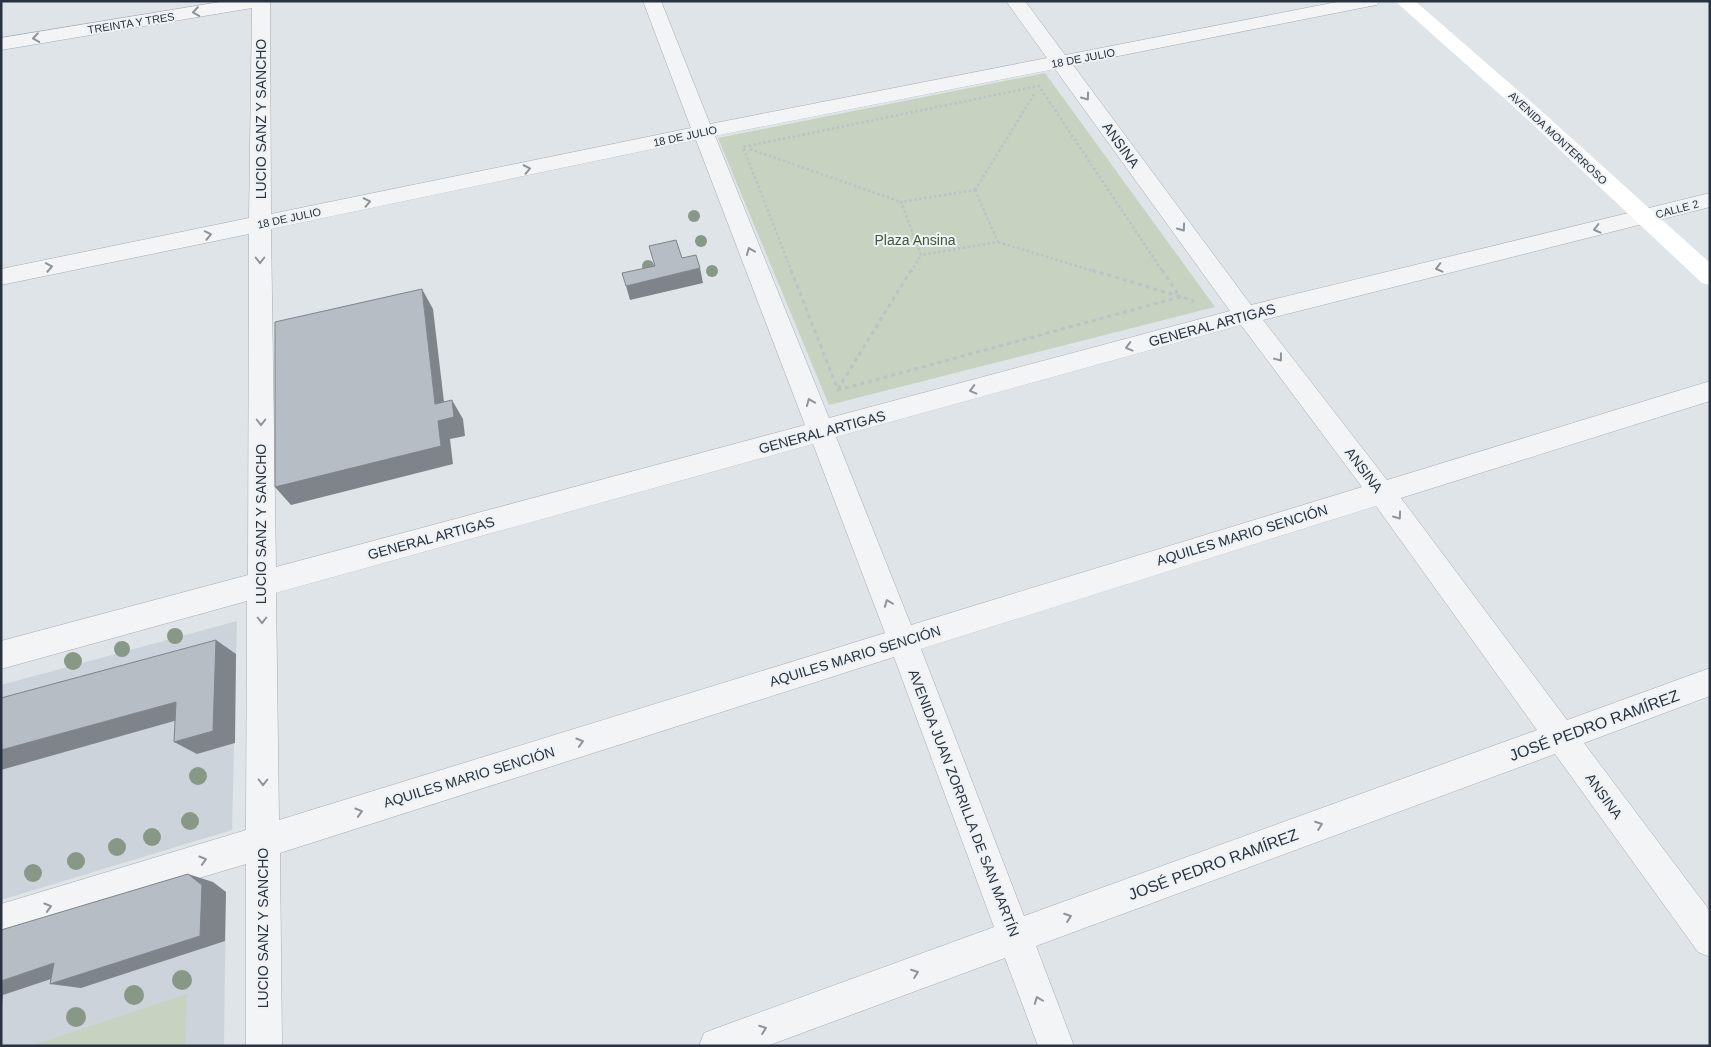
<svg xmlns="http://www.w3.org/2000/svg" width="1711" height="1047" font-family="Arial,sans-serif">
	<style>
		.built { fill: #cdd3da }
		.green { fill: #c7d2c0 }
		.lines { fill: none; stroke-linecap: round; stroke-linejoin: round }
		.street-casing { stroke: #a4abb2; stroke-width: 1 }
		.path-far1 { stroke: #bdc2c6; stroke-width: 2.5; stroke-dasharray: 2.5 2.5; stroke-linecap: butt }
		.path { stroke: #bdc2c6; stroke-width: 3; stroke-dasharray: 4 4; stroke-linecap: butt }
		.street { fill: #f2f4f6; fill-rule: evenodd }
		.secondary { fill: #fff; fill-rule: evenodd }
		.tree { fill: #889886 }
		.shaded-wall { fill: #7f848a }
		.building { fill: #b6bdc5; stroke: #7f848a }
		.oneway { stroke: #8d949a }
		.labels { text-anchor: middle; stroke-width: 4; stroke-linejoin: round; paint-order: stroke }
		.far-street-label { font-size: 11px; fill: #28333f; stroke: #eef2f5 }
		.street-label { font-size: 14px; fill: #28333f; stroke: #eef2f5 }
		.park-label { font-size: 14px; fill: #415a36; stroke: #eef2f5 }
		.near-street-label { font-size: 16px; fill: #28333f; stroke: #eef2f5 }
	</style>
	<rect width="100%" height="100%" fill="#dfe4e8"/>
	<g class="built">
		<polygon points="237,621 232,830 1,900 1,685"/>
		<polygon points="226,892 224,1046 1,1046 1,946"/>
	</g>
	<g class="green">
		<polygon points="1045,73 1215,307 829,405 718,138"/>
		<polygon points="187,994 185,1046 31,1046"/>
	</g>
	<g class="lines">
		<defs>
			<path id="street" d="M226,1H270L271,214L691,128L643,1H661L710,124L1047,58L1006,1H1025L1065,55L1342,1H1380L1377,5L1371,6L1073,65L1251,305L1710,193V207L1263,320L1387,480L1710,381V401L1401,498L1567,720L1710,668V696L1584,743L1710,911V957L1698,952L1555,754L1036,946L1074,1046H1038L1005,958L767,1046H699L704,1033L717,1028L994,927L894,657L280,853L282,1046H246V864L1,938V904L246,830L247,601L1,669V641L248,575L249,234L1,285V269L249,218L252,8L1,50V38ZM1055,69L1230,311L829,418L715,136ZM696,140L805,425L276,567L271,229ZM1241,325L1362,487L911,625L836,437ZM813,444L885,633L279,820L276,593ZM1376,506L1537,730L1024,916L921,649Z"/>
		</defs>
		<use href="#street" class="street-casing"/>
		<g class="path-far1">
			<polyline points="750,149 901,202"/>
			<polyline points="975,190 1035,93"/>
			<polygon points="975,190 998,242 921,255 901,202"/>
			<polyline points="998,242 1096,272"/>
			<polyline points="792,272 743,147 1039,86 1163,272"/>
			<polyline points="911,272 921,255"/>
		</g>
		<g class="path">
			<polyline points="791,270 838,390 1180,297 1162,270"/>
			<polyline points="1092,270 1194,301"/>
			<polyline points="838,389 911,270"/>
		</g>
		<use href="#street" class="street"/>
		<polygon class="secondary" points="1395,1 1415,1 1538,108 1710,263 1710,285 1702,283 1524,116"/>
	</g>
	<g class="tree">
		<circle cx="694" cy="216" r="6"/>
		<circle cx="701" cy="241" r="6"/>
		<circle cx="648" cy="266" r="6"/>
		<circle cx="712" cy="271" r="6"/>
		<circle cx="175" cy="636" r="8"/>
		<circle cx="122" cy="649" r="8"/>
		<circle cx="73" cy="661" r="9"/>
		<circle cx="198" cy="776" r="9"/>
		<circle cx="190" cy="821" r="9"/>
		<circle cx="152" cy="837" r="9"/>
		<circle cx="117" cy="847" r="9"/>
		<circle cx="76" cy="861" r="9"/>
		<circle cx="33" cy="873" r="9"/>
		<circle cx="182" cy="980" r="10"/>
		<circle cx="134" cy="995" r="10"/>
		<circle cx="76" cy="1017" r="10"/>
	</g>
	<g class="shaded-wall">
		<polygon points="700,268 703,283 630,300 626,286"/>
		<polygon points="422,289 433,309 446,419 452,400 463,419 465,436 450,439 453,464 291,505 275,487 435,404"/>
		<polygon points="216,640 236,654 235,743 197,754 174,742"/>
		<polygon points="176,702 199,714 1,770 1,750"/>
		<polygon points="188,874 213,882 226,892 225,941 81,988 50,984"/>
		<polygon points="54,963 84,968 3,995 1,1015 1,981"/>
	</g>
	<g class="building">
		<polygon points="676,240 682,258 696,255 700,268 626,286 622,273 655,266 649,246"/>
		<polygon points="422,289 435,404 452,400 454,417 438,421 441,446 275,487 275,322"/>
		<polygon points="216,640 213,731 174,742 176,702 1,750 1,698"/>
		<polygon points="188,874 202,885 200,936 50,984 54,963 1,981 1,930"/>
	</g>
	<defs><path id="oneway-chevron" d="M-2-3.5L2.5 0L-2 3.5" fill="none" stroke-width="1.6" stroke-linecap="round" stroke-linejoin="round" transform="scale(1.25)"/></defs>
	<g class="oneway">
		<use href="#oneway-chevron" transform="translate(196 12) rotate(171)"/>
		<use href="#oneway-chevron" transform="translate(36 38) rotate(171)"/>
		<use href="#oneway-chevron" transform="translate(1086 97) rotate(54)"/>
		<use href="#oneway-chevron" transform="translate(527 169) rotate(-12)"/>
		<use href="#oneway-chevron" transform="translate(367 202) rotate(-12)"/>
		<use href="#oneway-chevron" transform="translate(1182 228) rotate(54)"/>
		<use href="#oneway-chevron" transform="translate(1597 229) rotate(166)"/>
		<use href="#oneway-chevron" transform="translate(208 235) rotate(-11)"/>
		<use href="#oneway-chevron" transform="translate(750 251) rotate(-112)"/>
		<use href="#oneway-chevron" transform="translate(260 260) rotate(90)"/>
		<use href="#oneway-chevron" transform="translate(49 267) rotate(-11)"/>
		<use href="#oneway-chevron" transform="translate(1439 268) rotate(166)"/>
		<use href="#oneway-chevron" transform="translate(1129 347) rotate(165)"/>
		<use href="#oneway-chevron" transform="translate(1279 358) rotate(53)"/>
		<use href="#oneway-chevron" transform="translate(973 390) rotate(165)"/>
		<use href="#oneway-chevron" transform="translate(810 402) rotate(-112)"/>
		<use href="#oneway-chevron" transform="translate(261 422) rotate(90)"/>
		<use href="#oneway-chevron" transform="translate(1398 516) rotate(54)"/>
		<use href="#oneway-chevron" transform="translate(888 603) rotate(-111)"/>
		<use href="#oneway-chevron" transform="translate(262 620) rotate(90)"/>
		<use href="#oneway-chevron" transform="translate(580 742) rotate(-17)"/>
		<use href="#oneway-chevron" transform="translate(263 782) rotate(90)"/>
		<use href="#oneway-chevron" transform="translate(359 812) rotate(-17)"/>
		<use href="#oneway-chevron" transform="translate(1319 825) rotate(-20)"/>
		<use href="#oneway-chevron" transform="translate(203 860) rotate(-17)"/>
		<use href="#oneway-chevron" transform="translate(48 907) rotate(-17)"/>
		<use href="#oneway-chevron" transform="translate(1068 917) rotate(-20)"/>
		<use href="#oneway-chevron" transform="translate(915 973) rotate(-20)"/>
		<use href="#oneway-chevron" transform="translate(1038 1000) rotate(-111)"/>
		<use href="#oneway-chevron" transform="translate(763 1029) rotate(-20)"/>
	</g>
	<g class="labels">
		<g class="far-street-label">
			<text transform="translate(131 23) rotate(-9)" y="4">TREINTA Y TRES</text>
			<text transform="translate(1083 58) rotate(-11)" y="4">18 DE JULIO</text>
			<text transform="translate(685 136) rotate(-12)" y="4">18 DE JULIO</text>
			<text transform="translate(1558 138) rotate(43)" y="4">AVENIDA MONTERROSO</text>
			<text transform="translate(1677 209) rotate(-15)" y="4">CALLE 2</text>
			<text transform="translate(289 218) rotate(-12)" y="4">18 DE JULIO</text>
		</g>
		<g class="street-label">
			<text transform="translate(261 119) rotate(-90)" y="5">LUCIO SANZ Y SANCHO</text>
			<text transform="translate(1121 145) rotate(54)" y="5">ANSINA</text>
			<text transform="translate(1212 325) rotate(-15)" y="5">GENERAL ARTIGAS</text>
			<text transform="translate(822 432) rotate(-15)" y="5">GENERAL ARTIGAS</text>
			<text transform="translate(1364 470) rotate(53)" y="5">ANSINA</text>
			<text transform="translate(261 524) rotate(-90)" y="5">LUCIO SANZ Y SANCHO</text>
			<text transform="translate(1242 535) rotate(-17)" y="5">AQUILES MARIO SENCIÓN</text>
			<text transform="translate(431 538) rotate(-15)" y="5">GENERAL ARTIGAS</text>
			<text transform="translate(855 656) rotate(-17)" y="5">AQUILES MARIO SENCIÓN</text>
			<text transform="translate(469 777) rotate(-17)" y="5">AQUILES MARIO SENCIÓN</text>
			<text transform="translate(1604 796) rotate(54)" y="5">ANSINA</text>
			<text transform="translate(964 803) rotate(69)" y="5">AVENIDA JUAN ZORRILLA DE SAN MARTÍN</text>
			<text transform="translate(263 928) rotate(-90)" y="5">LUCIO SANZ Y SANCHO</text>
		</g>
		<g class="park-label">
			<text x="915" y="245">Plaza Ansina</text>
		</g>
		<g class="near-street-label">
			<text transform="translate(1594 725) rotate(-20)" y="6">JOSÉ PEDRO RAMÍREZ</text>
			<text transform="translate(1213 864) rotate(-20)" y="6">JOSÉ PEDRO RAMÍREZ</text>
		</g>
	</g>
	<rect width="1711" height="1047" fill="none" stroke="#28333f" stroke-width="5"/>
</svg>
